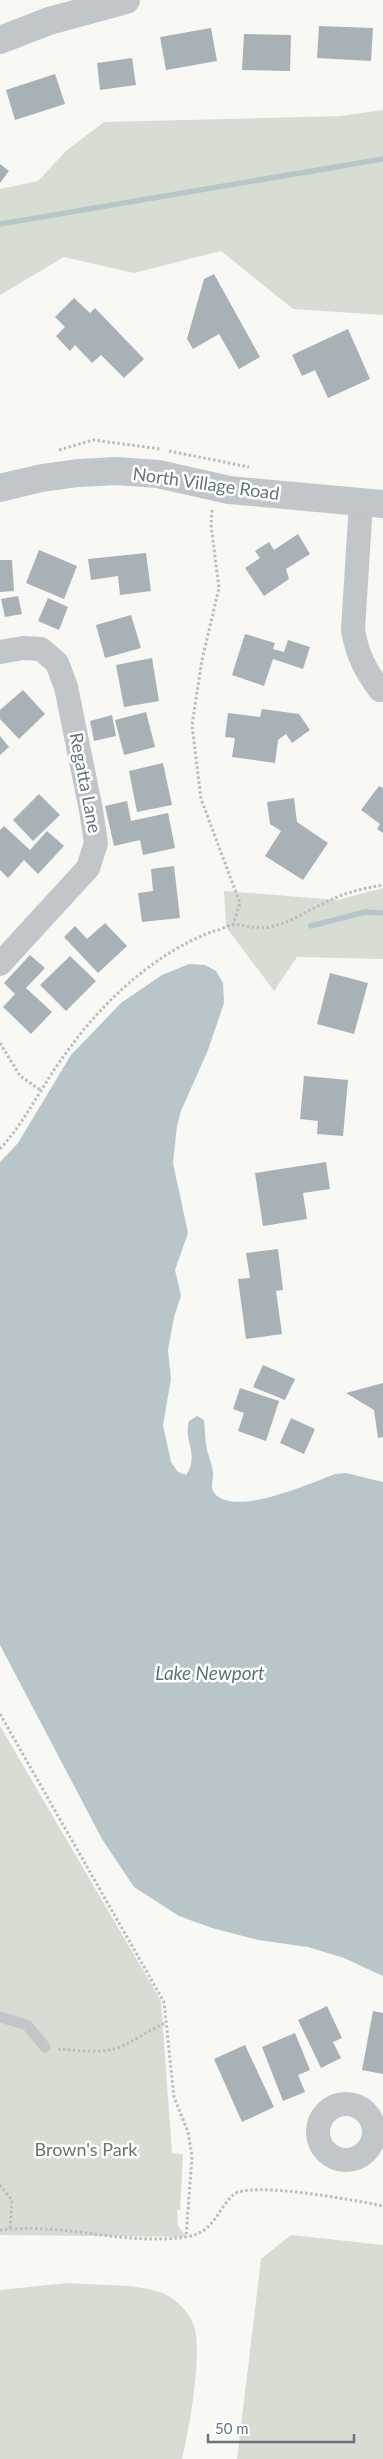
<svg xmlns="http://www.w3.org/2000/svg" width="383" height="2459" font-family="Lato,sans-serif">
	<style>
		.green { fill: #d8ddd4 }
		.water { fill: #b8c6c9 }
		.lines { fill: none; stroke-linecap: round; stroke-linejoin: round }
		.stream { stroke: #b8c6c9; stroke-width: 5.5 }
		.building { fill: #a8b1b6 }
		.path { stroke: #b9bdc0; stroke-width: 3; stroke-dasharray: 2.5 2.5; stroke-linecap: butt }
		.service { stroke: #c1c6c9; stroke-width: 11 }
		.minor { stroke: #c1c6c9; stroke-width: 24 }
		.tertiary { stroke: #c1c6c9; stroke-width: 28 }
		.labels { text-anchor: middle; stroke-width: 5; stroke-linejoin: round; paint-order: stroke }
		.street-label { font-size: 18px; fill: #637580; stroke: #fff }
		.park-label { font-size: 18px; fill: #677862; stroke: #fff }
		.water-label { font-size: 19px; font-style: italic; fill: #5e757a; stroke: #fff }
	</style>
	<rect width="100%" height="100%" fill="#f8f8f5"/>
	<g class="green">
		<polygon points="383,110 383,315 293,309 221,251 134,273 64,257 0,295 0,189 38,181 67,150 104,122 340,116"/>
		<polygon points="383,888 383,959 297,957 274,991 226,927 224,891 338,900"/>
		<polygon points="0,1726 161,2001 172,2153 183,2154 180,2210 177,2210 178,2226 186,2237 0,2235"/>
		<polygon points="291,2235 383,2245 383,2459 237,2459 261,2259"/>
		<path d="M68,2283C94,2285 136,2284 160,2292C174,2297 189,2311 194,2326C203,2352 189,2431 182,2459H0V2290Z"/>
	</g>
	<path class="water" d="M189,964L205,965L216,971L223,983L224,1003L208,1050L181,1111L177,1126L173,1163L188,1233L175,1270L181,1296L174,1317L168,1350L171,1379L163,1425L171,1462L178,1472L186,1475C200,1455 183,1441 189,1421L197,1416L204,1420C205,1430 205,1440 207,1450C209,1457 212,1465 213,1472C214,1480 209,1487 215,1494C236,1517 311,1483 335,1474L346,1473L383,1482V1976L344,1958L308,1947L258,1940L212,1928L179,1916L134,1887L102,1839L0,1645V1162L18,1143L71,1055L121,1003L162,975Z"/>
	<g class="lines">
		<g class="stream">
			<polyline points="0,224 383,159"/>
			<polyline points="311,926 365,912 383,913"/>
		</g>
	</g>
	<g class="building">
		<polygon points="319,26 373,28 371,61 317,58"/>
		<polygon points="211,28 217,61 166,70 160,37"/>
		<polygon points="244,34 291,35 290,71 242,70"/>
		<polygon points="132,58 136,85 100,90 97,63"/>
		<polygon points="55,74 65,104 15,120 6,90"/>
		<polygon points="0,164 9,171 0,183"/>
		<polygon points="214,274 260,357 239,369 219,334 193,349 187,339 204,279"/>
		<polygon points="74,298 90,313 95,308 144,359 124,378 101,355 92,363 75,345 70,351 56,336 65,327 55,317"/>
		<polygon points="348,329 370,379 328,398 315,370 302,376 292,355"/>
		<polygon points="298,534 310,554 286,569 289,579 264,596 245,568 260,558 255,551 269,542 274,550"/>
		<polygon points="39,550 77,566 64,599 26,583"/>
		<polygon points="146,553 151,591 120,595 118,576 91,580 88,559"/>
		<polygon points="0,560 12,560 14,591 0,592"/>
		<polygon points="18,596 22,614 5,617 1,599"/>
		<polygon points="48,598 68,607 59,630 38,621"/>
		<polygon points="131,615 141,648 105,658 96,625"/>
		<polygon points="245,634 275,643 273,649 284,652 288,640 310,647 303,669 273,659 264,686 232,675"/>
		<polygon points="152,658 159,701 124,707 116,665"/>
		<polygon points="23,690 45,714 19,739 0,719 0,710"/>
		<polygon points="262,709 299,714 310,730 292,743 286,734 278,740 275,763 232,757 235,738 225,737 228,713 260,717"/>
		<polygon points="146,712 155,747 124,755 115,720"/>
		<polygon points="112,715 116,736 94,741 90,721"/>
		<polygon points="0,736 9,747 0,755"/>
		<polygon points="163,763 172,805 137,812 129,771"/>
		<polygon points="379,786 383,788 383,833 377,829 380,824 361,810"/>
		<polygon points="39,794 60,815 33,841 13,820"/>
		<polygon points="294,798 297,822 328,843 303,880 265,856 281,831 270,824 267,802"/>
		<polygon points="127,801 131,821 168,813 175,848 143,855 140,840 114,846 105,806"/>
		<polygon points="4,826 30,850 47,831 64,846 38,874 24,860 8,878 0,870 0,830"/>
		<polygon points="174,866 180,918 142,922 138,893 153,891 151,869"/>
		<polygon points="105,923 127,946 98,973 64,937 75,926 87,939"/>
		<polygon points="30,955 45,968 26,988 52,1012 31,1034 3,1007 15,994 4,983"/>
		<polygon points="70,956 96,981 66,1011 40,985"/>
		<polygon points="330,973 368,983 354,1034 317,1024"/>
		<polygon points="304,1076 348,1080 343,1136 317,1134 318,1121 300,1119"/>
		<polygon points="326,1162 330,1189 303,1193 307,1219 263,1226 255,1173"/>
		<polygon points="278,1249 283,1290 276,1291 282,1334 246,1339 238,1279 250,1278 246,1253"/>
		<polygon points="263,1365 295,1379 285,1400 253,1387"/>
		<polygon points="383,1383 383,1437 378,1438 374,1410 346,1393"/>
		<polygon points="240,1388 279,1401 266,1441 238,1431 244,1413 233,1409"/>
		<polygon points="291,1418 315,1429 304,1454 280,1443"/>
		<polygon points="327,2006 342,2038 333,2042 341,2058 321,2068 298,2020"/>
		<polygon points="373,2011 383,2013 383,2074 362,2070"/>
		<polygon points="295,2033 310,2070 298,2075 305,2092 283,2101 262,2047"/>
		<polygon points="245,2045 274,2107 242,2122 214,2059"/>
	</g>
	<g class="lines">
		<g class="path">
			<polyline points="59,450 93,440 161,449"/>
			<polyline points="169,451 249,467"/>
			<polyline points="212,510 211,525 219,588 202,660 192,725 201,799 240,903 233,925"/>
			<polyline points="0,1043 20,1076 42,1091"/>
			<path d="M0,1149C28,1118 44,1081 69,1049C104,1000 158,951 214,931C220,930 227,926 232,925C245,924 256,930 270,927C293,922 313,907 335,898C350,891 367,888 383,885"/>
			<polyline points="0,1714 164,2002 174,2097 188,2132 192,2156 186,2237"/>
			<path d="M58,2049C77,2050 98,2054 117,2048C130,2044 150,2029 166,2023"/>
			<polyline points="0,2185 12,2200 10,2229"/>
			<path d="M0,2230C62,2222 124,2246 186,2237C214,2233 217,2210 233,2195C249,2180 359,2201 383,2206"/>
		</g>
		<polyline class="service" points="0,2017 27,2025 45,2047"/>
		<g class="minor">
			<path d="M361,503L353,630C357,654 365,670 380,690"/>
			<polyline points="0,652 23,648 41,649 57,663 66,687 91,810 96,843 88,868 0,964"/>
			<circle cx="346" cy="2132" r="28"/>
		</g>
		<g class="tertiary">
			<polyline points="0,40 49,21 126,0"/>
			<polyline points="0,488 42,478 78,473 116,471 158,474 229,490 383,504"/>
		</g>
	</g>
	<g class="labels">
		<g class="street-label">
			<text transform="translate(206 484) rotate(8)" y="6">North Village Road</text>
			<text transform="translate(85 783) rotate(79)" y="6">Regatta Lane</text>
		</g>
		<g class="park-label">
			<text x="86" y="2156">Brown's Park</text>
		</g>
		<g class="water-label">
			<text x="210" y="1680">Lake Newport</text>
		</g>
	</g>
	<path d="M208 2434v8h146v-8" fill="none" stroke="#637580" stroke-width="2.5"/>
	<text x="215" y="2434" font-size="15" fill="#637580" stroke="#ffffff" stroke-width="4" paint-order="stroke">50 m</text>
</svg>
